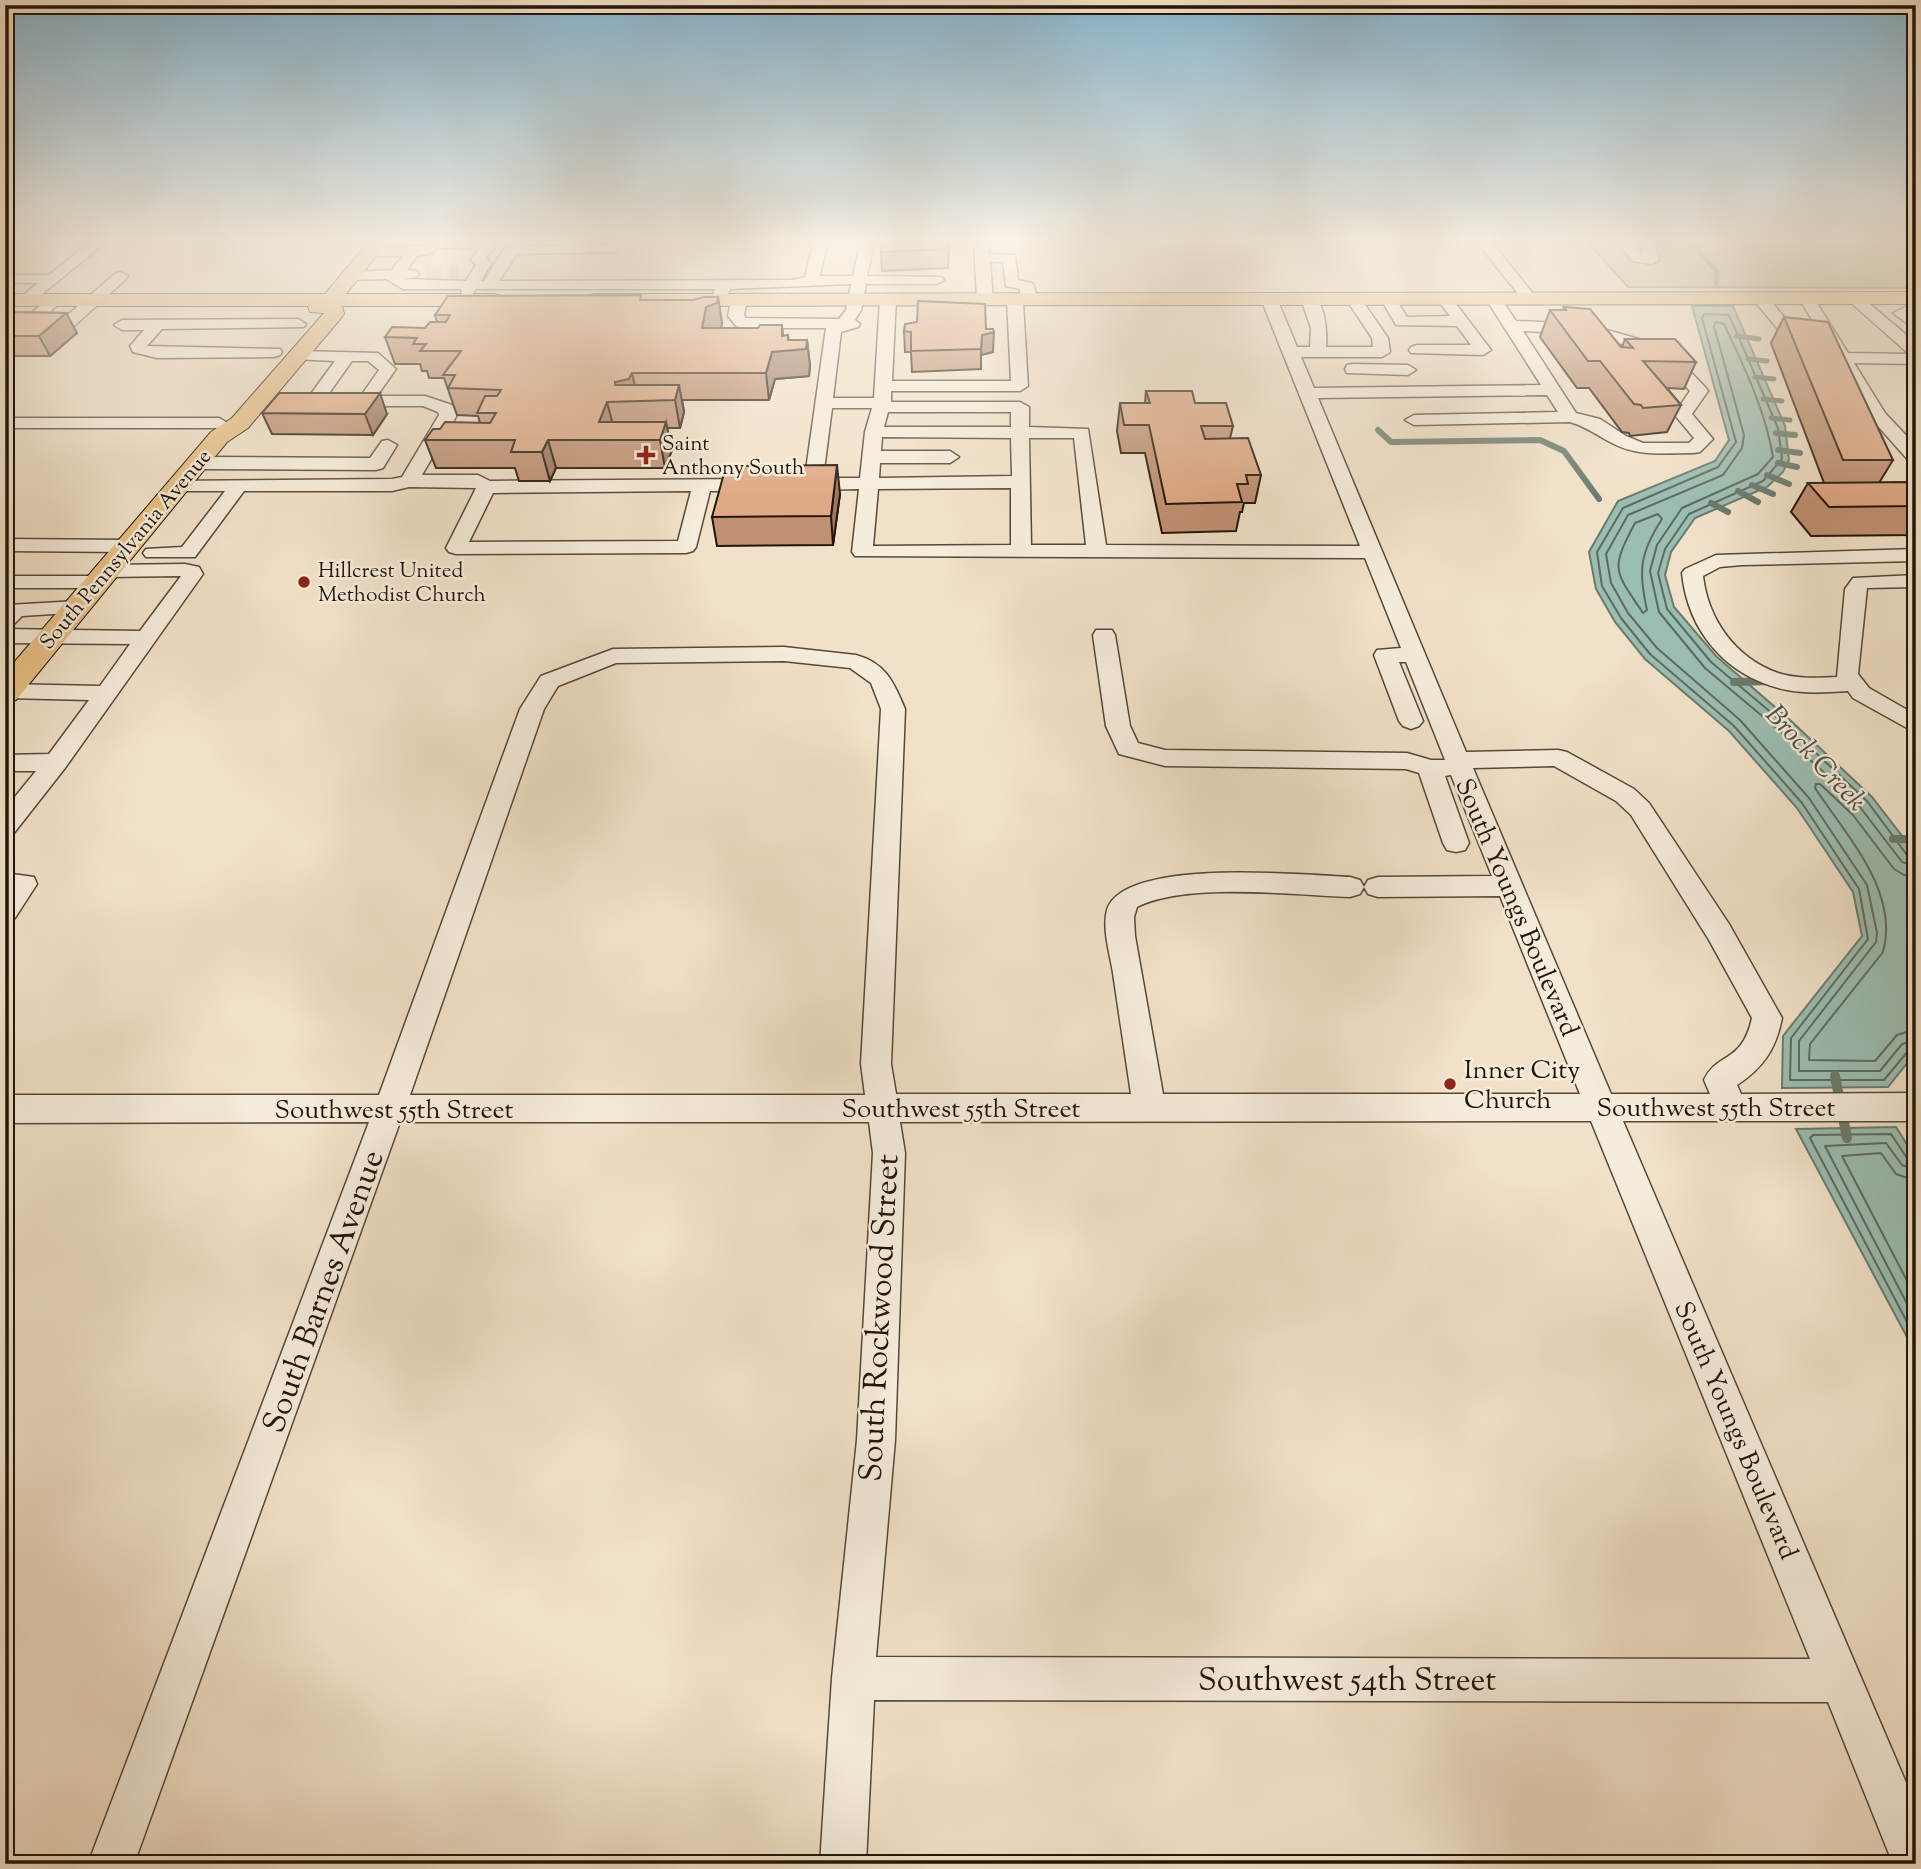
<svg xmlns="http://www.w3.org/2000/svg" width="1921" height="1869" font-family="'Sorts Mill Goudy',serif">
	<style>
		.green { fill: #bac396; stroke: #6e6c50; stroke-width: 2 }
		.water { fill: #9bbeb2; stroke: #6a7a6e; stroke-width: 2 }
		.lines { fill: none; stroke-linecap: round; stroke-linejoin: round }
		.shore { stroke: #5e6a5e; stroke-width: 2 }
		.stream-far3 { stroke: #6a7a6e; stroke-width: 5 }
		.stream-far2 { stroke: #6a7a6e; stroke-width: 6 }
		.stream-far1 { stroke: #6a7a6e; stroke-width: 8 }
		.stream { stroke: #6a7a6e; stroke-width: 10 }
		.minor-tunnel { stroke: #d2c2ab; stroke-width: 16; stroke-dasharray: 16 8; stroke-linecap: butt }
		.minor-casing { stroke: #554839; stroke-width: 3 }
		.major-casing { stroke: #211509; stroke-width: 2 }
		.minor { fill: #f6ecdb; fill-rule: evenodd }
		.major { fill: #e8c084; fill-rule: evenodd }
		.wall { fill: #c09172; stroke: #211509; stroke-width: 2 }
		.shaded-wall { fill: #9c765d; stroke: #211509; stroke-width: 2 }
		.building { fill: #dfa985; stroke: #211509; stroke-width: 2 }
		.poi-dot { fill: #8f2418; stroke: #f6ecdb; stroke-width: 2.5 }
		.labels { text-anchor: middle; stroke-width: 5; stroke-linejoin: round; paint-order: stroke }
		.far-poi-label { font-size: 21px; fill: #211509; stroke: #f6ecdb; text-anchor: start }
		.far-street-label { font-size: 21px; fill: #211509; stroke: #f6ecdb }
		.street-label { font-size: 26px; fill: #211509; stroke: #f6ecdb }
		.poi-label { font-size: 26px; fill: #211509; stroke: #f6ecdb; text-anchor: start }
		.water-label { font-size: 28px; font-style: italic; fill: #4c5044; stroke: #f6ecdb }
		.near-street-label { font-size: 32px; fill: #211509; stroke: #f6ecdb }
	</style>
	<rect width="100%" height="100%" fill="#f1e1c8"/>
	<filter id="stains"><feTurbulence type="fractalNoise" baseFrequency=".00286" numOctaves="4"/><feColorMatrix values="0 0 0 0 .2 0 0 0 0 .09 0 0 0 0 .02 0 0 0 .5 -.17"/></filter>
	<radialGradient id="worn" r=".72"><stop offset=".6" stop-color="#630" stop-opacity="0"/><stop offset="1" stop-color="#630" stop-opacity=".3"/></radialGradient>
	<polygon class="green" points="1585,239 1887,239 1916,261 1916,288 1628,287"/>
	<g class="water">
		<polygon points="1692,306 1733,306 1785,426 1789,460 1783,472 1767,487 1695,518 1671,552 1665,575 1674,607 1716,656 1790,720 1872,797 1916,854 1916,1052 1888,1087 1782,1088 1783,1036 1862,936 1853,892 1797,808 1729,731 1645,659 1615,622 1596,589 1589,552 1618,501 1715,461 1729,440"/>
		<polygon points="1896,1127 1916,1159 1916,1354 1796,1129"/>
	</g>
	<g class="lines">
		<g class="shore">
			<path d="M1658,514L1662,519C1640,553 1638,570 1647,610L1643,613C1614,570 1610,570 1635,523Z"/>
			<polyline points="1916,858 1907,855 1867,801 1786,725 1711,662 1667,609 1658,573 1665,549 1689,514 1763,481 1782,459 1778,428 1729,315 1704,314 1702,318 1736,442 1718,467 1623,508 1597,552 1602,586 1621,618 1650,654 1734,726 1802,803 1859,889 1868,939 1791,1038 1790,1080 1884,1080 1908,1051 1916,1048"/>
			<path d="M1916,866L1902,862L1860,807L1780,731L1705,668L1659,612L1650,571L1657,545L1682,508L1758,474L1773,457C1765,409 1744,367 1724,324L1716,322L1714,326L1744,435L1742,448L1723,475L1628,515L1606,554L1611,583L1628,613L1657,648L1740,720L1809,798L1867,885L1877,933L1876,942L1799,1041V1071H1880L1902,1044L1916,1040"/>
			<path d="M1916,877L1904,875L1894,869L1853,815L1820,784H1816L1815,788C1846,835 1900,892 1883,952L1810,1044L1809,1060L1875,1061L1897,1035L1916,1029"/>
			<polyline points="1916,1161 1907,1158 1891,1134 1813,1135 1810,1138 1916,1339"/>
			<polyline points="1916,1170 1902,1165 1886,1143 1825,1146 1916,1321"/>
			<polyline points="1916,1181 1896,1174 1881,1153 1842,1156 1916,1298"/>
		</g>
		<g class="stream-far3">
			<polyline points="1688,239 1717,272 1716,286"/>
			<polyline points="1737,336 1759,339"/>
			<polyline points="1748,359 1767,361"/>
			<polyline points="1755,377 1774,379"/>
			<polyline points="1763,399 1782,401"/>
			<polyline points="1771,418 1790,420"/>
		</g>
		<g class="stream-far2">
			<polyline points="1378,430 1391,442 1540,440 1564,451 1599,499"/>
			<polyline points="1776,433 1795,435"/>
			<polyline points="1778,450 1800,453"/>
			<polyline points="1778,463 1797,467"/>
			<polyline points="1767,475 1789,484"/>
			<polyline points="1752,485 1773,494"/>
			<polyline points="1738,491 1758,502"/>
			<polyline points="1711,503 1728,512"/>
		</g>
		<g class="stream-far1">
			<polyline points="1734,682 1772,681"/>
			<polyline points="1893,839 1916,839"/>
		</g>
		<polyline class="stream" points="1835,1076 1847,1138"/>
		<polyline class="minor-tunnel" points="425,272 459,272"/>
		<defs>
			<g id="minor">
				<polygon points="94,239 110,239 31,303 26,305 18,300 38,283 5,283 5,275 49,275"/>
				<path d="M429,239C448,239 479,233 494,247L486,258L491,263L481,281H484L503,250L509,247L611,245L618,249L616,252L517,254L499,281L793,280L805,277L814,239H828L820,276H853L861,239H875L867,276L942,277L944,280L937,284H866L861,310L855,320L860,324L858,327L841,332L833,398H874L880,299L888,294L896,299L892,381H1011L1007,300L1010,297H1020V289L1006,286L1003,262H990L993,299L985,304L977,299L974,239H988L989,254L1015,255L1018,280L1032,283C1036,288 1037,298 1033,303H1023L1028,386L1020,391H891V402H1020L1029,407V427L1088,429L1106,545L1360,546L1261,299L1264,296L1269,294L1277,299L1297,347H1310L1311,328L1301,299L1309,294C1326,299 1327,333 1326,347H1373L1372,338L1346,299L1354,294L1359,296L1388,338L1390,352L1382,357H1301L1314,388L1541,385L1486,299L1494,294L1499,296L1516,321L1586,324L1667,347L1705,387L1708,391L1692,414L1713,439L1700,452L1694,453C1667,453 1639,457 1614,444C1598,436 1587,427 1570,422L1414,425L1405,420L1414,415L1558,412L1547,395L1318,398L1466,752L1558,750L1567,752L1634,789L1649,803L1729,924L1782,1018C1776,1049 1763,1068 1737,1085L1741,1094L1916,1093V1121H1623L1916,1806V1864H1893L1828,1702L874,1700L866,1864H820L832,1678L857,1440L873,1153L869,1122H400L134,1864H88L369,1122L5,1123V1095H379L520,709L541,676L613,649L784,647L856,655C886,663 894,683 905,709L891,1064L896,1094H1131C1125,1054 1119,1014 1113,973C1110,954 1102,929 1107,910C1123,857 1304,875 1350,877L1360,880L1364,887L1360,894L1350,897C1293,895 1187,882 1137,907L1134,917L1135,936L1163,1094H1580L1500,896L1378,897L1368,894L1364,887L1368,880L1378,877L1492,876L1451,775L1445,776L1469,843L1465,850L1456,852L1447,850L1443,843L1419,773L1406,769L1165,766L1119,754L1106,726L1093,635L1096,630H1112L1115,635L1130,726L1138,743L1165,750L1407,753L1431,760H1445L1406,662H1399L1423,721L1419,726L1411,729L1403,726L1399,721L1374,655L1377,650L1401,648L1365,558L855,556L852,552L859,489L813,490L804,484L826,328H742L736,326L728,316L731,300L739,295L747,300L744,315L746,318L839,319L846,310L851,284L730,289L724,303L719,305L711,300L715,289H476L472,295H462L461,289H403L386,279L351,280L344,276L351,272L392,270L402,256H370L363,252L365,249L423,246ZM437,247L479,249L471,260L476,265L466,281L403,279L417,277L419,274L417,271L407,270L417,256L433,253ZM1523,331L1585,334L1655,353L1690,391L1674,414L1694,438L1689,443H1643L1626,436L1600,419L1576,413ZM832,408H872L865,432L860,478H823ZM888,412H1011V427H884ZM882,437L1011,438L1012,476L879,478L880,463H950L959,457L950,451H881ZM1029,438H1074L1086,545H1031ZM1011,488V545L873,546L878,489ZM784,661L850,668L871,683L881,709L861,1064L865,1095H410L544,709L558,686L616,663ZM1554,766L1616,801L1631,815L1709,940L1752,1018C1742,1064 1717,1052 1704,1080L1710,1094H1611L1473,768ZM1591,1121L1810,1659L876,1657L895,1440L905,1153L900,1122Z"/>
				<polygon points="1474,239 1489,239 1535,296 1538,299 1535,302 1525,302"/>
				<polygon points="1617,239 1631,239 1643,255 1641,245 1646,239 1662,239 1655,246 1659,260 1652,264 1632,261"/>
				<polygon points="1916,246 1916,257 1906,251"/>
				<polygon points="121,272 128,276 126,279 73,327 28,328 20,323 50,297 55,295 63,300 42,319 63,319 116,273"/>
				<polygon points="1760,293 1765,295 1797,332 1820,336 1822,339 1820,342 1786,339 1752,298"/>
				<polygon points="1807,293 1812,295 1848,353 1909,354 1849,301 1846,298 1854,293 1859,295 1916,343 1916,364 1854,363 1885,413 1916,446 1916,462 1909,461 1869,416 1799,298"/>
				<polygon points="1389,294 1394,296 1407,317 1450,316 1437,299 1445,294 1450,296 1491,350 1483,355 1411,353 1409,350 1411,347 1417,345 1471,345 1457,326 1396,325 1381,299"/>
				<polygon points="1916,302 1916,313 1912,314 1916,317 1916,330 1893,313"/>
				<polygon points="298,319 306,324 304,327 162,329 147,346 280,349 282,352 280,355 274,357 157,358 133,352 130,346 144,330 122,330 114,325 122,320"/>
				<path d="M299,351L378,353L396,369L377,396H425L452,405L457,415L422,475H478L490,481L757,479L766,485L757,491H710L696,547L693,551L686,553L456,554L449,552L446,548L476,488L409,487L392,491H244L195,557H146L143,553L146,549L182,547L225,491H178L169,485L171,481L392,479L402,477L439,415L438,412L423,406H339L336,402L339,398L360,397L379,370L368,361H352L320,406H308L305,402L335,361L293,359L291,356L293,353ZM691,491L678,541L469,542L493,493Z"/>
				<polygon points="1353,364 1408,365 1416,370 1408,375 1347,373 1345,369 1347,365"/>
				<polygon points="5,418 219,418 228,423 219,428 5,428"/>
				<polygon points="388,440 397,445 383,468 376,470 197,469 188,463 197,457 370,458 382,441"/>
				<polygon points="5,539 128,540 135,542 138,546 135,550 128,552 5,551"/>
				<path d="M1916,549V561L1742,565L1720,567L1703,576C1708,619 1735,658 1778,673C1796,679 1818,678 1837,677L1845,589L1853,578L1916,575V587L1867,588L1858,674L1869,688L1916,715V733L1853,698L1848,691C1828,692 1807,694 1787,690C1728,678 1688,633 1682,573L1685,569L1716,555Z"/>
				<polygon points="185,564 199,567 203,574 65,768 14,833 5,836 5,809 36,771 5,771 5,755 49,754 89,700 7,698 5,684 100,686 130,644 5,643 5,629 140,631 181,576 107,577 100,575 97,571 100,567 107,565"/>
				<polygon points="5,576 98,576 105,578 108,582 105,586 98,588 5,588"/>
				<polygon points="77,601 85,602 88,607 85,612 22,616 13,625 5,626 5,608 8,605"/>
				<polygon points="5,873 34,877 37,884 15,918 5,921"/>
			</g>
			<g id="major">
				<polygon points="371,239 390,239 346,294 494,294 501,296 504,300 501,304 494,306 342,306 344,314 341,318 248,428 227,442 16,700 5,703 5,673 211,432 232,418 324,313 310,312 308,306 5,306 5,294 325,294"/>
				<polygon points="1916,292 1916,304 594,306 587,304 584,300 587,296 594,294"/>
			</g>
		</defs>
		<use href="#minor" class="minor-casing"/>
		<use href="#major" class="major-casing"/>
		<use href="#minor" class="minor"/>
		<use href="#major" class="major"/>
	</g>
	<g class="wall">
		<polygon points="950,239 948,268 882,271 881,252"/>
		<polygon points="718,297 722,323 721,328 784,336 788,340 807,340 810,366 809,376 775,379 769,400 682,400 684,412 680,428 667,428 672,450 665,468 556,468 550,481 519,481 515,468 436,468 425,440 440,429 480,423 478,416 457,415 444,378 429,378 427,371 422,371 420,364 395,364 385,337 425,328 437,322 435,315 643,300 693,300"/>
		<polygon points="1564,307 1622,347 1625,339 1696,362 1684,389 1667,388 1681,405 1667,432 1630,436 1629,433 1622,432 1589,388 1577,388 1540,337 1550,310 1563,310"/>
		<polygon points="5,312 66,313 77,333 50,356 5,356"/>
		<polygon points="1784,317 1893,460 1879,483 1916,482 1916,535 1811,536 1791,512 1808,483 1824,483 1771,343"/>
		<polygon points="917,322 986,329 993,352 981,355 981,369 912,372 911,352 905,352 904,331"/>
		<polygon points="1146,391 1195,403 1233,426 1230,438 1261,475 1255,503 1244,503 1242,512 1240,512 1236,531 1162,533 1145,453 1121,453 1117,431 1120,403 1145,403"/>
		<polygon points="262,413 387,414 373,435 272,434"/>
		<polygon points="840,494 833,545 717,546 712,517"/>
	</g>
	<g class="shaded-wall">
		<polygon points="949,239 950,239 948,268 948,249"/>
		<polygon points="718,297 722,323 721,329 702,328 706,307"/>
		<polygon points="66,313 77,333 50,356 39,336"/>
		<polygon points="782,325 785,351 788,335 790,350 807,340 810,366 809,376 775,379 769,400 766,373 772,352 782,336"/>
		<polygon points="994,332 993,352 981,355 982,335"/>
		<polygon points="632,373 638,400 615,385 615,382"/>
		<polygon points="679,385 684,412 680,428 675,400"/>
		<polygon points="380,393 387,414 373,435 365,414"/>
		<polygon points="607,402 614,429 599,422"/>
		<polygon points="666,422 672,450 665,468 660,440"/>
		<polygon points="548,440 556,468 550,481 542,452"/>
		<polygon points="837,465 840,494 833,545 831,516"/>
	</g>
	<g class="building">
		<polygon points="883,239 949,239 948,249 881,252"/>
		<polygon points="641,295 640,300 693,300 704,297 718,297 717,303 706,307 702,328 758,328 760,325 782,325 782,336 788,335 788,340 807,340 806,349 772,352 766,373 632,373 629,379 615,382 615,385 679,385 675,400 607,402 599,422 666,422 660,440 548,440 542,452 511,452 515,440 425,440 433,429 440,429 445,422 490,423 496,413 477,413 485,396 497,396 501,390 448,388 455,375 443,375 461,351 420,351 426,344 413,344 417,338 385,337 392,327 425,328 430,322 446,322 450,315 435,315 448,296"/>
		<polygon points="918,301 985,304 986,329 993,329 994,332 982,335 981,349 911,351 911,332 904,331 905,324 917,322"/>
		<polygon points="1564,307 1590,309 1621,347 1633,348 1625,339 1675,339 1696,362 1643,361 1681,405 1643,408 1641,405 1634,404 1600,361 1588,361 1550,310 1566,310"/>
		<polygon points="5,312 66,313 39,336 5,336"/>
		<polygon points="1784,317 1828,322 1893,460 1843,460"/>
		<polygon points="1146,391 1192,391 1195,403 1226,403 1233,426 1201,426 1205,439 1248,438 1261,475 1246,475 1248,484 1237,484 1242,502 1166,504 1149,425 1124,425 1120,403 1150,403"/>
		<polygon points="279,393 380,393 365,414 262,413"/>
		<polygon points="837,465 831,516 712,517 726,466"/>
		<polygon points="1916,482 1916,506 1829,507 1808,483"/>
	</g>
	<linearGradient id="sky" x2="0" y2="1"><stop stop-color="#89b8d2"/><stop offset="0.48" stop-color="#f9f2e6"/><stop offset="1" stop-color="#f9f2e6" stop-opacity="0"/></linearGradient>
	<rect width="1921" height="501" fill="url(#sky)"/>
	<g class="poi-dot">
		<path d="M642.5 444.5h7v7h7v7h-7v7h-7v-7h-7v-7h7z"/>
		<circle cx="304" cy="582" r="7"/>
		<circle cx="1450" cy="1084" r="7"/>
	</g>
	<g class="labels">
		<g class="far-poi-label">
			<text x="662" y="450">Saint<tspan x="662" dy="24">Anthony South</tspan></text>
			<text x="318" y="577">Hillcrest United<tspan x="318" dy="24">Methodist Church</tspan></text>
		</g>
		<g class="far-street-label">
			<text transform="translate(125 549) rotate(-50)" y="7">South Pennsylvania Avenue</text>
		</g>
		<g class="street-label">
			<text transform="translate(1518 907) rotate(67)" y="9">South Youngs Boulevard</text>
			<text x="1716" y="1116">Southwest 55th Street</text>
			<text x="961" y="1117">Southwest 55th Street</text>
			<text x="394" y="1118">Southwest 55th Street</text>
			<text transform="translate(1737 1430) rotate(67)" y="9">South Youngs Boulevard</text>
		</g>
		<g class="poi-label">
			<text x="1464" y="1078">Inner City<tspan x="1464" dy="30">Church</tspan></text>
		</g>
		<g class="water-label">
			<text transform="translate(1817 757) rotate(47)" y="10">Brock Creek</text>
		</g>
		<g class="near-street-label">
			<text transform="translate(322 1291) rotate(-70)" y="11">South Barnes Avenue</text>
			<text transform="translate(878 1318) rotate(-87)" y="11">South Rockwood Street</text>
			<text x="1347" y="1690">Southwest 54th Street</text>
		</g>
	</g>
	<rect width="1921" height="1869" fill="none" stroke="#f1e1c8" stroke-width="28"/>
	<rect x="7" y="7" width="1907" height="1855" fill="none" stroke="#211509" stroke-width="3.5"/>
	<rect x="14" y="14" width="1893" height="1841" fill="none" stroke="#211509" stroke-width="2"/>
	<rect width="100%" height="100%" filter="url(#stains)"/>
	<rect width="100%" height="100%" fill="url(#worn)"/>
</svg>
